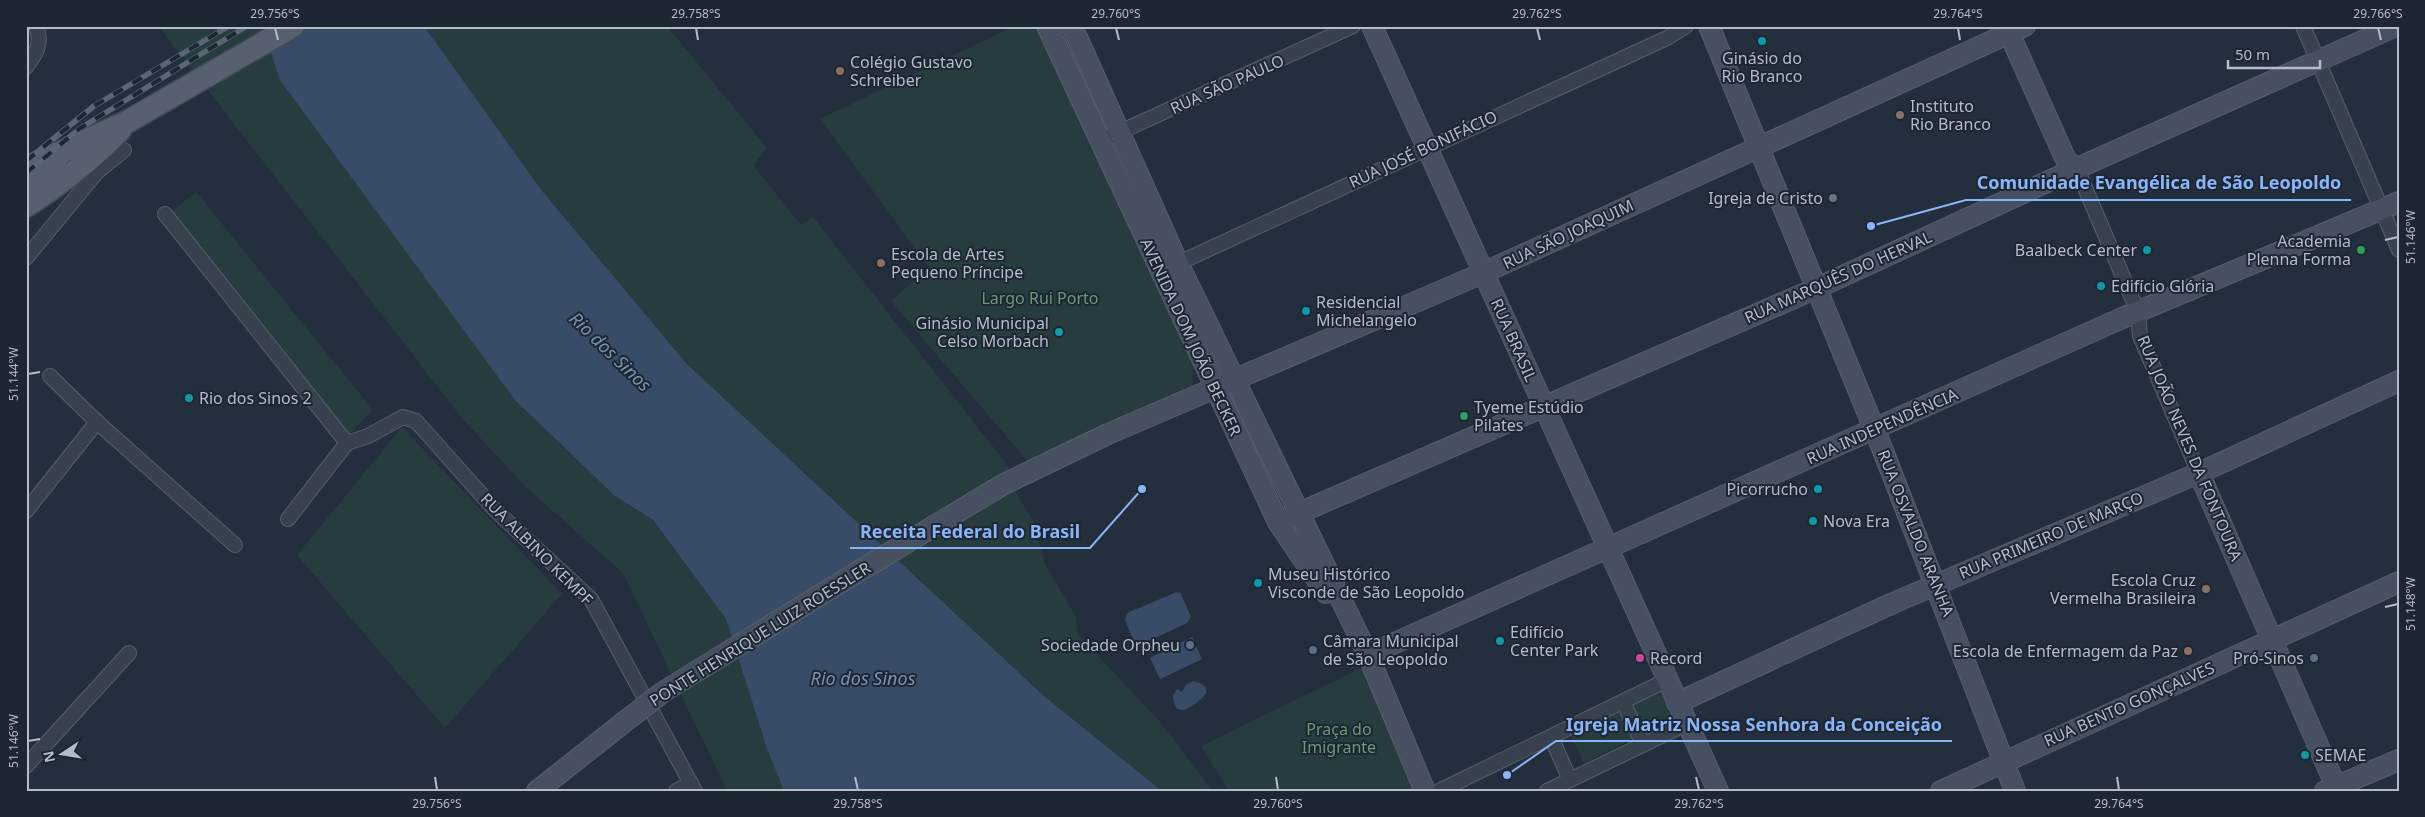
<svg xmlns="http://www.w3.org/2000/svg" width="2425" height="817" font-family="'Noto Sans',sans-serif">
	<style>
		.green { fill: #263c3f }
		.water { fill: #394c67 }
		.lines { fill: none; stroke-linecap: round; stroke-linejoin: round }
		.street-casing { stroke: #565f6c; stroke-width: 16 }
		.secondary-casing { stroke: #565f6c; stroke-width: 22 }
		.primary-casing { stroke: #414a57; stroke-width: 25 }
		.street { stroke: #38414e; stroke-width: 14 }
		.secondary { stroke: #465061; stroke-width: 20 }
		.primary { stroke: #56606e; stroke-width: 22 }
		.rail-casing { stroke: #5a6575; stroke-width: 5.5 }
		.rail { stroke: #1d2633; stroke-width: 4; stroke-dasharray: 11; stroke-linecap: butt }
		.secondary-bridge-casing { stroke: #565f6c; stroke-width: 22; stroke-linecap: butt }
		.secondary-bridge { stroke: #465061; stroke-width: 20 }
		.ticks { fill: none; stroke: #b4bcc9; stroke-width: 2 }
		.culture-dot { fill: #0f9aa8; stroke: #1d2633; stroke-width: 2 }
		.education-dot { fill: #8d6e63; stroke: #1d2633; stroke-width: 2 }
		.worship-dot { fill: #6b7280; stroke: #1d2633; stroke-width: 2 }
		.leisure-dot { fill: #2e9e5b; stroke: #1d2633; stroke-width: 2 }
		.service-dot { fill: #5c6f8a; stroke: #1d2633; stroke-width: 2 }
		.hotel-dot { fill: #d1479c; stroke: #1d2633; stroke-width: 2 }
		.labels { text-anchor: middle; stroke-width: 4; stroke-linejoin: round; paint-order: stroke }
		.poi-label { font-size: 16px; fill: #b4bcc9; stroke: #1d2633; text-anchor: start }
		.street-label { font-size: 16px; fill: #b4bcc9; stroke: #1d2633 }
		.park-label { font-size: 16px; fill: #6b9a76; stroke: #1d2633 }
		.water-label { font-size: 18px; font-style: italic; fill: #7c92b1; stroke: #1d2633 }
		.leader { fill: none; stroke: #8ab4f8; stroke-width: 2 }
		.callout-dot { fill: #8ab4f8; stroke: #1d2633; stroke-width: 2 }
		.callout-label { font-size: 18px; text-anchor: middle; font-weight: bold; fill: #8ab4f8; stroke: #1d2633; stroke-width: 4; stroke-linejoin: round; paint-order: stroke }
		.neatline { fill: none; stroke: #b4bcc9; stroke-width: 2 }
		.ticks-label { font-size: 12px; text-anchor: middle; fill: #b4bcc9 }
	</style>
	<rect width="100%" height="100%" fill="#242f3e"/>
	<g class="green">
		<polygon points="158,26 262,26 280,80 615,496 652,520 726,619 766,746 784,791 727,791 623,573 528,489 465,422"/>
		<polygon points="424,26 667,26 767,148 753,165 801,225 813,217 1008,466 1018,497 1033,520 1044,562 1076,617 1078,634 1160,722 1213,791 1162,791 1044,696 687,364 542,191"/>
		<polygon points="1014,26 1042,26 1186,340 1193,367 1192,389 1029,463 891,301 929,267 820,119"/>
		<polygon points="196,192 373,410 349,435 171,212"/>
		<polygon points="402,427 562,594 445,728 297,555"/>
		<polygon points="1365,666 1418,779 1412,791 1229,791 1201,746"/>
		<polygon points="1667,687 1679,712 1640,731 1628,707"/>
		<polygon points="1620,709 1634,738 1584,763 1570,734"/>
	</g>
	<g class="water">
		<polygon points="262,26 424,26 542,191 687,364 1044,696 1162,791 784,791 766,746 726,619 653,520 615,496 515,400 280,80"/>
		<polygon points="1177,592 1181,594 1191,617 1187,623 1140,645 1135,644 1125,620 1127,613"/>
		<polygon points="1192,637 1202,659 1160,679 1150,658"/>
		<path d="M1193,681L1200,683L1206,687V694C1197,703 1175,724 1173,696L1177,689L1182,692L1186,685Z"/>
	</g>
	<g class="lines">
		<defs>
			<g id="street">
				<polyline points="2303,26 2399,250"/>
				<path d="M26,67C36,54 43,43 36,26"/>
				<polyline points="1111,136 1353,26"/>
				<polyline points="2077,169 2138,312 2140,336 2199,473"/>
				<polyline points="165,214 347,443"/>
				<polyline points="26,258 97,172 124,150"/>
				<polyline points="1170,267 1667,38 1686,26"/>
				<polyline points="50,376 97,422 235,545"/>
				<polyline points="26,511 97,422"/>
				<polyline points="288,519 347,443 368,436 403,417 416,421 496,511 591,599 695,791"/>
				<polyline points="1623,702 1643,744"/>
				<polyline points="1551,737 1570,780"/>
				<polyline points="26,766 129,653"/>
				<polyline points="676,791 691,783"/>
				<polyline points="1439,791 1667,680"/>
				<polyline points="1547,791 1686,724"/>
			</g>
			<g id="secondary">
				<polyline points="1047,26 1278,522 1326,593"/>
				<polyline points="1072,26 1178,263 1368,655 1425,791"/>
				<polyline points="1372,26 1718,791"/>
				<polyline points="1709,26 1880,443 2015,791"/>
				<polyline points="2006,26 2066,160 2077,169"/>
				<polyline points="2199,473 2338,791"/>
				<polyline points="1278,522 1817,288 2064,174 2396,26"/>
				<polyline points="861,570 1004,484 1108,434 1483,273 2025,26"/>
				<polyline points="1368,655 2120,319 2399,202"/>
				<polyline points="1677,703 1893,603 2199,473 2399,381"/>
				<polyline points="537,791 623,723"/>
				<polyline points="1941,791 2399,582"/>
				<polyline points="2325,791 2399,760"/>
			</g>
			<g id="primary">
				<polyline points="26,168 127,122 293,26"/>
				<polyline points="26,185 56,165"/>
				<path d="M26,206C60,184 92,160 120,130"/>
			</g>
		</defs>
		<use href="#street" class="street-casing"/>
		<use href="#secondary" class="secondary-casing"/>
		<use href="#primary" class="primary-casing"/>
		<use href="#street" class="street"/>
		<use href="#secondary" class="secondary"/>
		<use href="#primary" class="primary"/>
		<defs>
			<g id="rail">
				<polyline points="26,161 94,106 229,26"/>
				<polyline points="26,173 79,129 247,26"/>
			</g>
		</defs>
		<use href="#rail" class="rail-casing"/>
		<use href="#rail" class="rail"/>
		<defs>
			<polyline id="secondary-bridge" points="623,723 663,692 861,570"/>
		</defs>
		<use href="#secondary-bridge" class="secondary-bridge-casing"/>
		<use href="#secondary-bridge" class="secondary-bridge"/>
	</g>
	<path class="ticks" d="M275,28L278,40M696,28L698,40M1116,28L1119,40M1537,28L1540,40M1958,28L1960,40M2378,28L2381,40M2385,240L2398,237M28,374L40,372M2385,607L2398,604M28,741L40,739M435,777L437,790M855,777L858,790M1276,777L1278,790M1696,777L1699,790M2117,777L2119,790"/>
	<g class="culture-dot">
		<circle cx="1762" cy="41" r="5"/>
		<circle cx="2147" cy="250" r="5"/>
		<circle cx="2101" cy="286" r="5"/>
		<circle cx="1306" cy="311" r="5"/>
		<circle cx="1059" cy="332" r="5"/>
		<circle cx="189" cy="398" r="5"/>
		<circle cx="1818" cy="489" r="5"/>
		<circle cx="1813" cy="521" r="5"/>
		<circle cx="1258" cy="583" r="5"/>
		<circle cx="1500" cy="641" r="5"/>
		<circle cx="2305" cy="755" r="5"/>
	</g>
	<g class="education-dot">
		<circle cx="840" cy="71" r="5"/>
		<circle cx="1900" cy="115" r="5"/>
		<circle cx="881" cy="263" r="5"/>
		<circle cx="2206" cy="589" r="5"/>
		<circle cx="2188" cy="651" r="5"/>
	</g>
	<circle class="worship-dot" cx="1833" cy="198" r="5"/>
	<g class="leisure-dot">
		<circle cx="2361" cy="250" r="5"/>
		<circle cx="1464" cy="416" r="5"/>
	</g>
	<g class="service-dot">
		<circle cx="1190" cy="645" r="5"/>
		<circle cx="1313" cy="650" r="5"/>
		<circle cx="2314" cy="658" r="5"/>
	</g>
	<circle class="hotel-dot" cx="1640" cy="658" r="5"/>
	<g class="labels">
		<g class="poi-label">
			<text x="1762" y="64" text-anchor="middle">Ginásio do<tspan x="1762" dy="18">Rio Branco</tspan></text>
			<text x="850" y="68">Colégio Gustavo<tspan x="850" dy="18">Schreiber</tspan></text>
			<text x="1910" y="112">Instituto<tspan x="1910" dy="18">Rio Branco</tspan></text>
			<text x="1823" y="204" text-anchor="end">Igreja de Cristo</text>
			<text x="2351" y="247" text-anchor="end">Academia<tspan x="2351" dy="18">Plenna Forma</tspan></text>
			<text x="2137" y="256" text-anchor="end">Baalbeck Center</text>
			<text x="891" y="260">Escola de Artes<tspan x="891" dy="18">Pequeno Príncipe</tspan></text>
			<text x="2111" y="292">Edifício Glória</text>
			<text x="1316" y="308">Residencial<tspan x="1316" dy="18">Michelangelo</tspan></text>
			<text x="1049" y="329" text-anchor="end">Ginásio Municipal<tspan x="1049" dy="18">Celso Morbach</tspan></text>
			<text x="199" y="404">Rio dos Sinos 2</text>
			<text x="1474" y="413">Tyeme Estúdio<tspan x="1474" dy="18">Pilates</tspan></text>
			<text x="1808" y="495" text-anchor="end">Picorrucho</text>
			<text x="1823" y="527">Nova Era</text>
			<text x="1268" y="580">Museu Histórico<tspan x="1268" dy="18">Visconde de São Leopoldo</tspan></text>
			<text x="2196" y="586" text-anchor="end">Escola Cruz<tspan x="2196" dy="18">Vermelha Brasileira</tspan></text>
			<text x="1510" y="638">Edifício<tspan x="1510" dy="18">Center Park</tspan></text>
			<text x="1323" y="647">Câmara Municipal<tspan x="1323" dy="18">de São Leopoldo</tspan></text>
			<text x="1180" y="651" text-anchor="end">Sociedade Orpheu</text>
			<text x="2178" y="657" text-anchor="end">Escola de Enfermagem da Paz</text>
			<text x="1650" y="664">Record</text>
			<text x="2304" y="664" text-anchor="end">Pró-Sinos</text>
			<text x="2315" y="761">SEMAE</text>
		</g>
		<g class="street-label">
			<text transform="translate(1227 84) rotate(-24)" y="6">RUA SÃO PAULO</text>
			<text transform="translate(1423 149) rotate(-25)" y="6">RUA JOSÉ BONIFÁCIO</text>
			<text transform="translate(1568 234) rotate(-25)" y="6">RUA SÃO JOAQUIM</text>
			<text transform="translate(1838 277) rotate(-24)" y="6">RUA MARQUÊS DO HERVAL</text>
			<text transform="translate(1191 337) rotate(65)" y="6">AVENIDA DOM JOÃO BECKER</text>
			<text transform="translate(1514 340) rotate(66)" y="6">RUA BRASIL</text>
			<text transform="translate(1882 426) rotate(-24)" y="6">RUA INDEPENDÊNCIA</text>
			<text transform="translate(2190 448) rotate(67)" y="6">RUA JOÃO NEVES DA FONTOURA</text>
			<text transform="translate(1916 533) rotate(68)" y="6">RUA OSVALDO ARANHA</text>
			<text transform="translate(2051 535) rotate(-23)" y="6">RUA PRIMEIRO DE MARÇO</text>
			<text transform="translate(537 549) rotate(45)" y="6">RUA ALBINO KEMPF</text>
			<text transform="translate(760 634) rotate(-32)" y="6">PONTE HENRIQUE LUIZ ROESSLER</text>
			<text transform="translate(2129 704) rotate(-24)" y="6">RUA BENTO GONÇALVES</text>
		</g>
		<g class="park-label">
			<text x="1040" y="304">Largo Rui Porto</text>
			<text x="1339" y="735">Praça do<tspan x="1339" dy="18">Imigrante</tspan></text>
		</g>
		<g class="water-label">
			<text transform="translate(610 352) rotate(44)" y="6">Rio dos Sinos</text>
			<text x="863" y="685">Rio dos Sinos</text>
		</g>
	</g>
	<path class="leader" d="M1871 226L1966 200H2351M1142 489L1090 548H850M1507 775L1556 741H1952"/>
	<g class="callout-dot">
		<circle cx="1871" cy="226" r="5"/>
		<circle cx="1142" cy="489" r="5"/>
		<circle cx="1507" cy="775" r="5"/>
	</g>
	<g class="callout-label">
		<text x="2159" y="189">Comunidade Evangélica de São Leopoldo</text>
		<text x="970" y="538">Receita Federal do Brasil</text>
		<text x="1754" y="731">Igreja Matriz Nossa Senhora da Conceição</text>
	</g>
	<rect width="2425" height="817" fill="none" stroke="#1d2633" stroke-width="55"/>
	<g transform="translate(62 754) rotate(258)" stroke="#1d2633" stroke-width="4" paint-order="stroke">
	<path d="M0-4L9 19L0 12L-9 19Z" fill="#b4bcc9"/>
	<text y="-8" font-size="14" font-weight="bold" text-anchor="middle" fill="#b4bcc9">N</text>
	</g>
	<path d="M2228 60v8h92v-8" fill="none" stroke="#b4bcc9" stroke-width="2.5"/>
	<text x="2235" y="60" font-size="15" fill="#b4bcc9" stroke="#1d2633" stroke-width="4" paint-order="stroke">50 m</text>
	<rect x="28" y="28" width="2370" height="762" class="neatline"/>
	<g class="ticks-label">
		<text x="275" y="18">29.756°S</text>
		<text x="696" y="18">29.758°S</text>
		<text x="1116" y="18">29.760°S</text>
		<text x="1537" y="18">29.762°S</text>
		<text x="1958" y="18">29.764°S</text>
		<text x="2378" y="18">29.766°S</text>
		<text transform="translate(2411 237) rotate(-90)" y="4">51.146°W</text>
		<text transform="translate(14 374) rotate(-90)" y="4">51.144°W</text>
		<text transform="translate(2411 604) rotate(-90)" y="4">51.148°W</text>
		<text transform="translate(14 741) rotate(-90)" y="4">51.146°W</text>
		<text x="437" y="808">29.756°S</text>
		<text x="858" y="808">29.758°S</text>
		<text x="1278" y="808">29.760°S</text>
		<text x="1699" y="808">29.762°S</text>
		<text x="2119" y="808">29.764°S</text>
	</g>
</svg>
